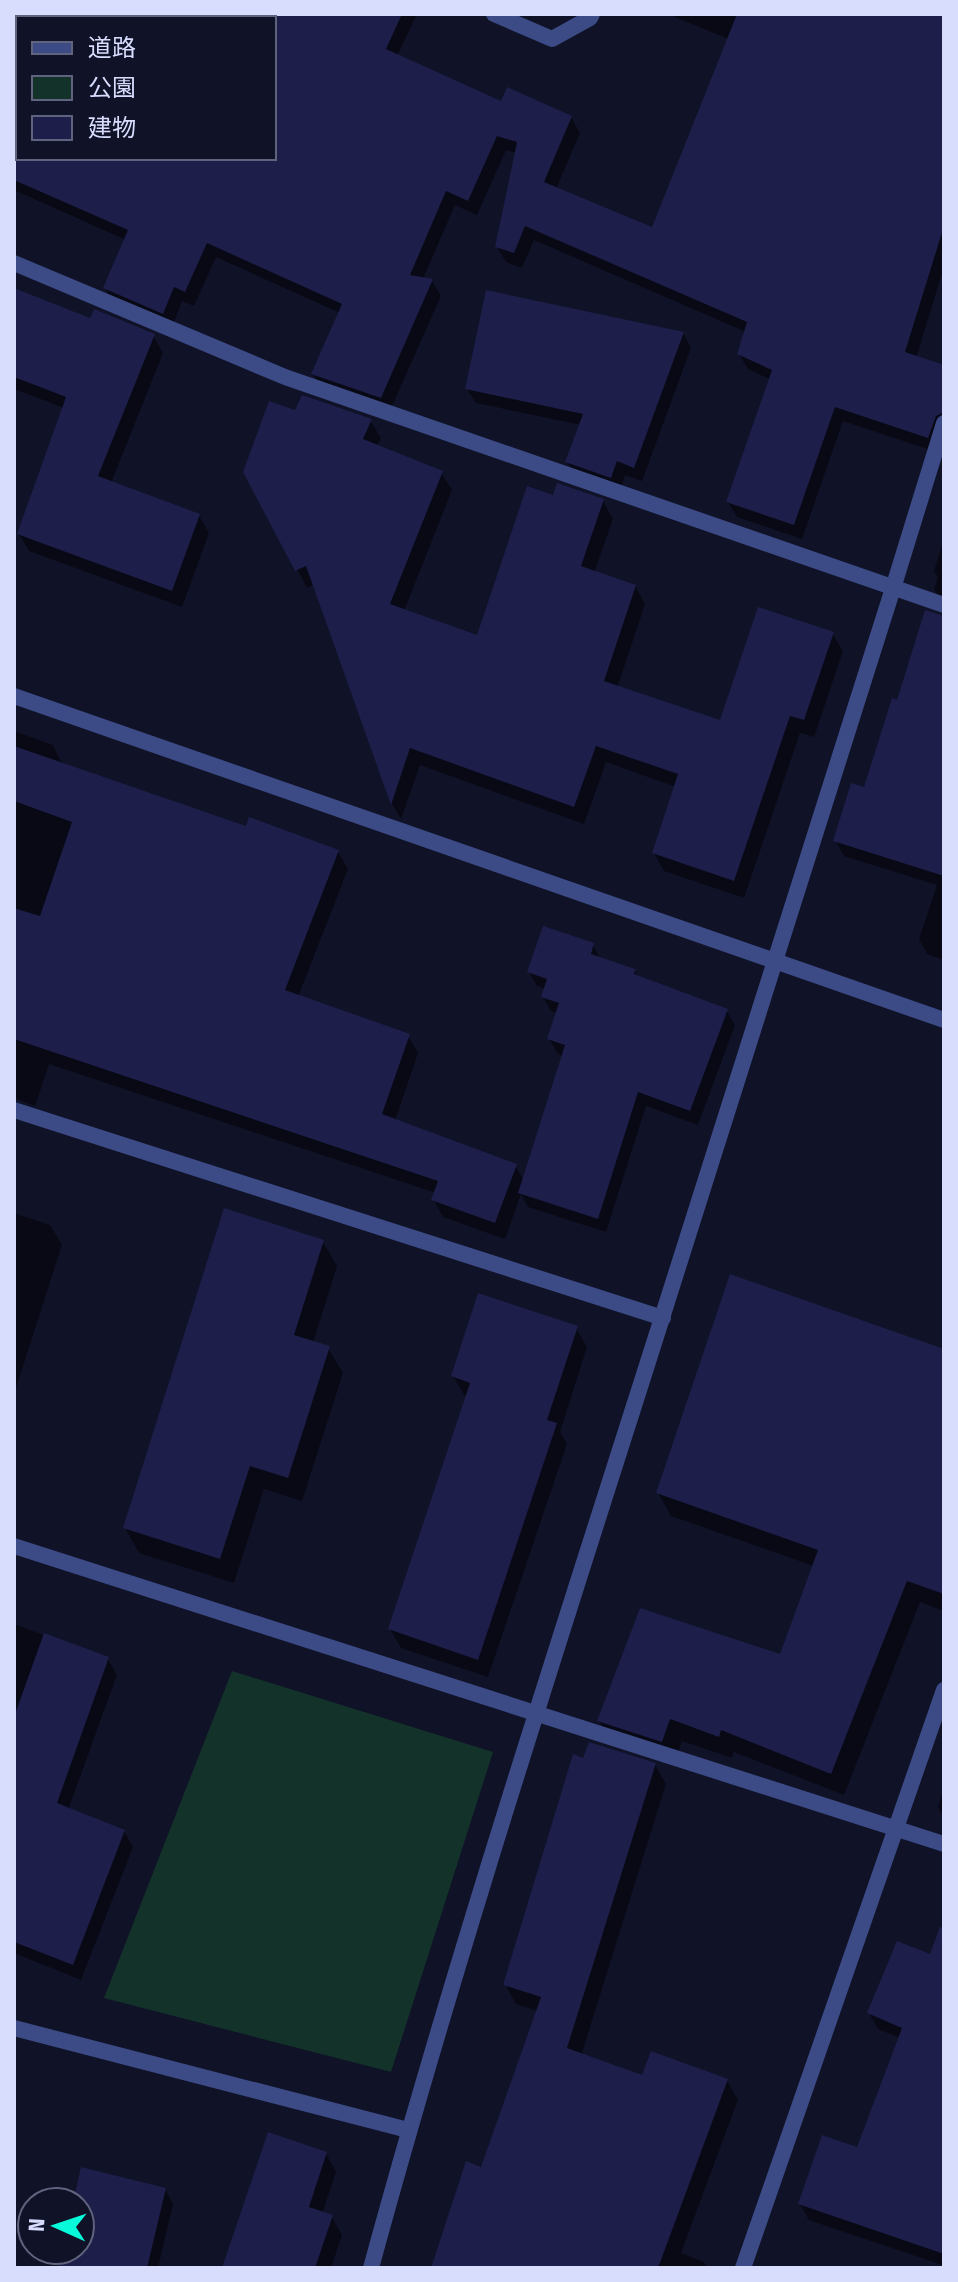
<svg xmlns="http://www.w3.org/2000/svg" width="958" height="2282" font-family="'Fira Sans Condensed','Noto Sans JP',sans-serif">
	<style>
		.green { fill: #13322a }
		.shadow { fill: #0007 }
		.building { fill: #1d1e49 }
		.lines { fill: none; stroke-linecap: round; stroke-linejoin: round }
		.lane { stroke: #3c4b86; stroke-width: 16 }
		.street { stroke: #3c4b86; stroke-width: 16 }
	</style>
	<rect width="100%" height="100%" fill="#101228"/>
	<polygon class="green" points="232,1671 493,1752 391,2072 104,1998"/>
	<g class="shadow">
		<polygon points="68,14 417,14 397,56 502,104 571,117 580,133 556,189 653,230 729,39 667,14 944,14 944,267 916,358 944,367 944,433 937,452 843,421 802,539 737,517 728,502 771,380 748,369 739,354 746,332 534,240 522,268 506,262 497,247 516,153 506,150 477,215 455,205 423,279 432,281 441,296 389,413 322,390 313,374 340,313 216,257 194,306 182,301 172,328 114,304 105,288 126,240 14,190 14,76 18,75 18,158 274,158 274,18 66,18"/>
		<polygon points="14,290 91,320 153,336 163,353 111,483 199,516 209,533 182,607 29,551 19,534 64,408 14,389"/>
		<polygon points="683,333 691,348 642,481 625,475 619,492 575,476 567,462 581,425 476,403 467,389"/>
		<polygon points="296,413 370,420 381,438 377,446 441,472 452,490 404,611 478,638 554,497 603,501 613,519 594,573 635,586 645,604 617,688 722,723 832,633 843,651 814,737 800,733 744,898 664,871 654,853 676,787 606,762 584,824 420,765 401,819 392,804 315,584 307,588 246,472"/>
		<polygon points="944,539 944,605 934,589 938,577 934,571"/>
		<polygon points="944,618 944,960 927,954 919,939 937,885 844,856 835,840 866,790 898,703"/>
		<polygon points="14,731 53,745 62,764 247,828 338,852 348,869 298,997 408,1036 418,1053 395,1121 515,1166 524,1180 563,1056 558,1054 549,1039 558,1014 551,1011 543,997 546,989 537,986 529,972 593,945 601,960 634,970 638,977 726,1010 735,1025 698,1125 646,1106 606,1232 528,1207 521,1194 505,1239 443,1217 433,1199 436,1193 49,1064 35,1106 14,1098"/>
		<polygon points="14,1213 50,1225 62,1245 14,1394"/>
		<polygon points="323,1242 337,1266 313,1343 328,1348 343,1373 302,1501 264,1489 234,1583 139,1553 125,1528"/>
		<polygon points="576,1328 587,1347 560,1432 567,1444 488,1677 401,1648 390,1629 468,1396 464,1395 453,1376"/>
		<polygon points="944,1351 944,1611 920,1602 844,1795 734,1752 732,1758 682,1741 675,1764 613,1744 599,1721 781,1657 814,1566 671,1516 658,1493"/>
		<polygon points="14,1624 108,1659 117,1675 68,1810 124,1831 133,1847 81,1980 14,1953"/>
		<polygon points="584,1761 655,1765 666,1784 581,2056 643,2077 727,2081 738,2100 681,2253 704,2262 707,2268 433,2268 483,2169 538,2011 516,2004 505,1984"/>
		<polygon points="944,1790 944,1818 938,1807"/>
		<polygon points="944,1962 944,2268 941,2268 942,2265 809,2220 800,2204 858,2150 900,2038 878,2029 869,2013"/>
		<polygon points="326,2154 336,2172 322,2214 332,2217 342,2235 331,2268 224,2268"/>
		<polygon points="165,2189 173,2204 158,2268 59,2268 63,2250 80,2250 80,2202 75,2202"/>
	</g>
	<g class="building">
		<polygon points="274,14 402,14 386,49 501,101 507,87 572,116 544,182 652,227 737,14 944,14 944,226 905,352 944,365 944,412 936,416 928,438 835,407 794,525 726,502 772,370 737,354 747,322 525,226 514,253 495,247 517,142 497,136 468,201 446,191 410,275 433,279 381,398 311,374 342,304 207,243 185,292 174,287 163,314 103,288 128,230 14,180 14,158 274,158"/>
		<polygon points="14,288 90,318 94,309 155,334 98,476 200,514 172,591 17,534 66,397 14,377"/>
		<polygon points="486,290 684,332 634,468 617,461 611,478 565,462 583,414 465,389"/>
		<polygon points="302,395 372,419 363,439 443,471 390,604 477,635 527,486 553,495 557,483 604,499 581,566 636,585 604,681 720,720 758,607 834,632 804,720 790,716 734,881 652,853 678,774 596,746 574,807 410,748 391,805 306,566 295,571 243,472 269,401 295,410"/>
		<polygon points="925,610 944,616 944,876 833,841 851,783 864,787 892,698 897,700"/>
		<polygon points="14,746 246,826 249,817 339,850 285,990 410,1034 382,1114 517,1164 495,1223 431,1200 438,1181 14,1039 14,908 40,916 72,822 14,801"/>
		<polygon points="543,926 594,943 591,954 635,969 634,974 728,1009 690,1111 638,1092 598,1219 518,1193 565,1045 547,1039 559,1003 541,997 547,979 527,972"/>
		<polygon points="224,1208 324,1240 294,1335 330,1346 288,1478 250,1466 220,1559 123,1528"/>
		<polygon points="730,1274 944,1349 944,1594 907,1581 831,1774 721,1730 719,1737 670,1719 662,1742 597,1721 640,1608 780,1654 818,1550 656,1493"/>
		<polygon points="478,1293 578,1326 547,1420 557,1423 478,1660 388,1629 470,1383 451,1376"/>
		<polygon points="44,1633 109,1657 57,1803 125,1830 73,1965 14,1942 14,1717"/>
		<polygon points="589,1742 656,1763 567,2048 642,2075 651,2051 728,2079 658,2268 431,2268 466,2161 481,2167 541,1997 503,1985 573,1754 583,1758"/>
		<polygon points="940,1927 944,1928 944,2254 798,2204 822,2135 857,2147 902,2028 867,2013 897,1941 930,1954"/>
		<polygon points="268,2132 327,2152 309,2207 333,2215 315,2268 222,2268"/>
		<polygon points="81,2167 166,2188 147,2268 57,2268 61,2250 80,2250 80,2202 73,2202"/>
	</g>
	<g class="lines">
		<g class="lane">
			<polyline points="494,14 552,39 590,18 592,14"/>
			<polyline points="35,18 37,14"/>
			<polyline points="14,64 18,55"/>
			<polyline points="14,263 285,377 944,605"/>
			<polyline points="14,1110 663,1318"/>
			<polyline points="14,1546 944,1844"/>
			<polyline points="14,2028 408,2130"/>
			<polyline points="743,2268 944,1690"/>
		</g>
		<g class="street">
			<polyline points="14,696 944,1020"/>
			<path d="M371,2268C458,1949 561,1636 661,1321C757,1022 852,723 944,423"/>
		</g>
	</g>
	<rect width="958" height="2282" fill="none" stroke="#d8ddfe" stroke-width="32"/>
	<rect x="16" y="16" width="260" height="144" fill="#101228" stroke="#60637e" stroke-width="2"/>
	<rect x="32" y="42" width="40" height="12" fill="#3c4b86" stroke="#60637e" stroke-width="2"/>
	<text x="88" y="56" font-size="24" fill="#d8ddfe">道路</text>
	<rect x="32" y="76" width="40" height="24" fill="#13322a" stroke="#60637e" stroke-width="2"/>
	<text x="88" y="96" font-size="24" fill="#d8ddfe">公園</text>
	<rect x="32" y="116" width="40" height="24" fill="#1d1e49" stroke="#60637e" stroke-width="2"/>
	<text x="88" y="136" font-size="24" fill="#d8ddfe">建物</text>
	<g transform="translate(56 2226) rotate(273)"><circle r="38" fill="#101228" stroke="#60637e" stroke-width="2"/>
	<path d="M0-6L14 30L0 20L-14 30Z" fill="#07fbda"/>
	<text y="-12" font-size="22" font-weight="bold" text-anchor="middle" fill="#d8ddfe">N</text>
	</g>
</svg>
